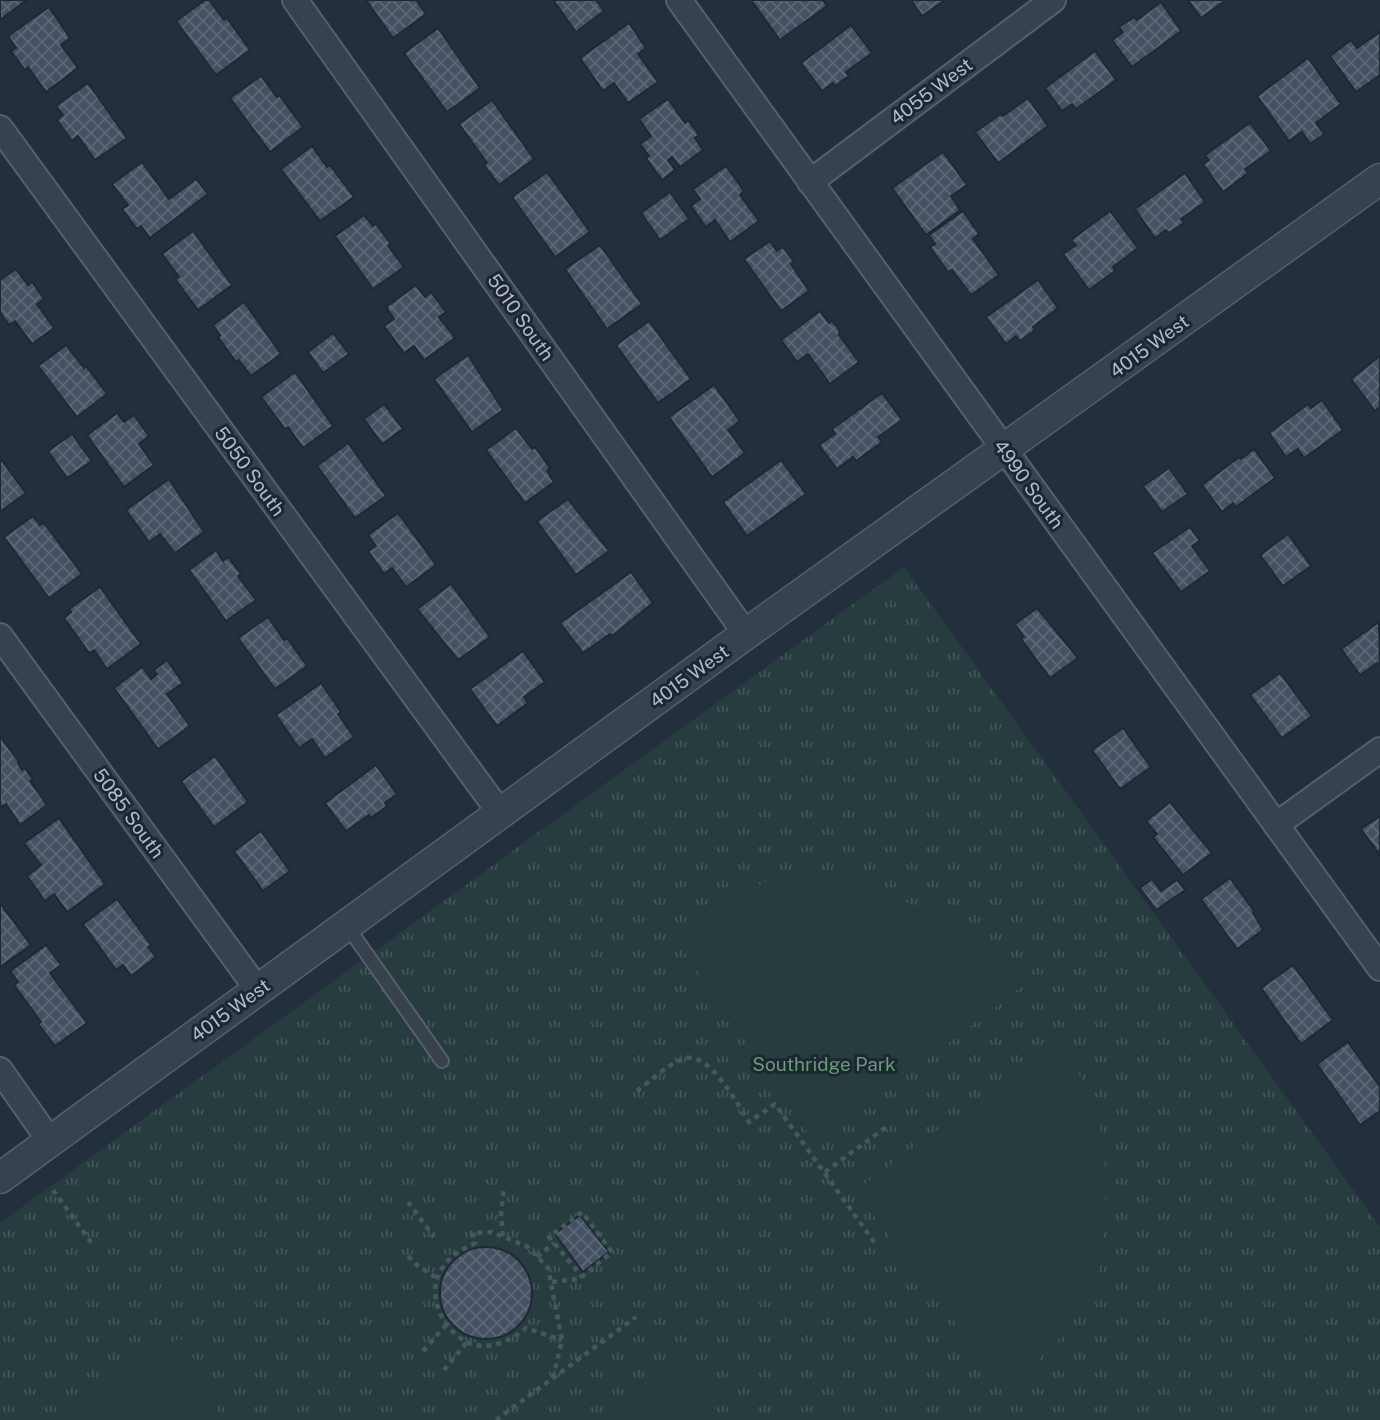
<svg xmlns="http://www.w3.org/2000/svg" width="1380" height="1420" font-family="'Public Sans',sans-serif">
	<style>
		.park { fill: url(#park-tufts) }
		.garden { fill: #263c3f }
		.building { fill: url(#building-cross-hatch); stroke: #1f2835; stroke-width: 2 }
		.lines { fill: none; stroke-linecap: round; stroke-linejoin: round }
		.service-casing { stroke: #565f6c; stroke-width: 16 }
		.minor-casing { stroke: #565f6c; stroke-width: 28 }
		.tertiary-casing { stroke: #565f6c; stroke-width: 33 }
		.path { stroke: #44595c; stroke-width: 4.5; stroke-dasharray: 5 5; stroke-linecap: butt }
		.service { stroke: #38414e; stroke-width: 12 }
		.minor { stroke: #38414e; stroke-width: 24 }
		.tertiary { stroke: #38414e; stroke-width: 30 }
		.labels { text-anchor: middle; stroke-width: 6; stroke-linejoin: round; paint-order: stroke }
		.street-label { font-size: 19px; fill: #b4bcc9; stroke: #1d2633 }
		.park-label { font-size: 19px; fill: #6b9a76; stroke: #1d2633 }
	</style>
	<defs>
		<pattern id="park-tufts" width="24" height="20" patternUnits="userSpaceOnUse" patternTransform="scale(1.75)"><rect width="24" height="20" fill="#263c3f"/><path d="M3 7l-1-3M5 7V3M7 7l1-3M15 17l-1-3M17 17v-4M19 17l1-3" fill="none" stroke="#435659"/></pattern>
		<pattern id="building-cross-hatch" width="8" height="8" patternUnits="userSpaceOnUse" patternTransform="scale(1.75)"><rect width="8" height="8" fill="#455162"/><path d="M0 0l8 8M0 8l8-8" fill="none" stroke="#5d6877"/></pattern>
	</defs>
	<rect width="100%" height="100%" fill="#242f3e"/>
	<polygon class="park" points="904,567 1380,1227 1380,1420 0,1420 0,1223"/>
	<g class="garden">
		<polygon points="767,880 858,880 953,923 1021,987 816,1145 676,940 699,920"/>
		<polygon points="1058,1041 1098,1104 1106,1181 1103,1261 1067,1330 1008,1391 855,1191"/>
		<polygon points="180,1338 202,1371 222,1420 40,1420"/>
		<polygon points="680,1353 710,1394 675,1420 636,1420 620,1398"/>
	</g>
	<g class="building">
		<polygon points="0,0 27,0 0,20"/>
		<polygon points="205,0 209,0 224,20 227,18 250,50 216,75 176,21"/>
		<polygon points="366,0 416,0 426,14 393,38"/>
		<polygon points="553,0 596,0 604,11 576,32"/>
		<polygon points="751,0 823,0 827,6 780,40"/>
		<polygon points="911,0 945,0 922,16"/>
		<polygon points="1188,0 1226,0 1201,18"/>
		<polygon points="1161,2 1181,31 1132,67 1112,40 1123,32 1119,27 1134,17 1137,20"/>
		<polygon points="49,7 70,38 61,45 78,68 46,92 28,67 25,70 11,51 16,48 8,36"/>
		<polygon points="629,23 646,48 638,54 658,82 628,103 614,83 603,91 580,58"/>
		<polygon points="851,25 872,53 846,72 849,76 835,86 833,83 822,91 801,63"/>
		<polygon points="438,28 480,88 447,112 404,53"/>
		<polygon points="1380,32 1380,75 1356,92 1330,56 1351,40 1357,48"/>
		<polygon points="1095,51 1116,80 1076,109 1072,104 1062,111 1045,88"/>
		<polygon points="1308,58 1341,104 1316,123 1324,134 1310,144 1302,132 1289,141 1257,96"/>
		<polygon points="261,76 277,97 279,95 303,127 270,152 230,98"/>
		<polygon points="88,83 127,138 95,160 78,136 72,141 57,120 63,115 56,106"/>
		<polygon points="1028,98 1048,126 998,163 975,132 1001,114 1003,116"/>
		<polygon points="668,99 685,123 688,120 699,135 695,138 703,150 680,167 672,157 668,160 675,170 662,180 646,158 649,156 640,144 651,136 639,119"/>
		<polygon points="492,100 534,159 499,185 484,165 487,163 459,124"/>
		<polygon points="1250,123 1271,151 1245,169 1248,173 1223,192 1203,164 1209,160 1205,155"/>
		<polygon points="312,146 327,167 330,165 354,197 320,221 281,169"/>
		<polygon points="943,152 967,185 951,196 960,210 926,235 892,188"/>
		<polygon points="142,162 169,199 196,179 208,194 150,238 141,226 137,229 122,209 128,205 112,184"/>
		<polygon points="726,166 744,191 740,195 759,221 730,242 715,220 706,227 691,206 700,199 693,189"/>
		<polygon points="547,172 590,232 555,257 512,197"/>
		<polygon points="1185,173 1205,202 1181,219 1184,223 1169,233 1166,230 1155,238 1135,209"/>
		<polygon points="670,192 689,219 660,240 641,213"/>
		<polygon points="963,211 979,234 973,239 999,275 971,295 952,270 948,272 930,247 935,244 929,235"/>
		<polygon points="1110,211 1138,248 1113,267 1115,271 1089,290 1063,254 1076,245 1071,240"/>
		<polygon points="364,215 373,226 376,224 391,244 388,246 404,267 373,289 335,236"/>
		<polygon points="193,231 232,285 198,310 175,279 179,277 162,254"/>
		<polygon points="770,241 777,251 783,247 794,262 791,264 809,291 781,311 744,259"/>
		<polygon points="600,245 642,304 607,329 565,269"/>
		<polygon points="16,269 28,285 32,282 44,299 37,304 54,328 32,344 15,321 9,325 0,312 0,280"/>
		<polygon points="1038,280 1058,308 1033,327 1035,330 1020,341 1016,336 1006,344 986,317"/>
		<polygon points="416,285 425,297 431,292 446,312 439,317 455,338 424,360 414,346 404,353 384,326 394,319 386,307"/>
		<polygon points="244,302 281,354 251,376 239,360 236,362 218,337 220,335 213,325"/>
		<polygon points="820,311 829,323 832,321 840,331 839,335 859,362 830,384 808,354 797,362 781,340"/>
		<polygon points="649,321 691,379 658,403 616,345"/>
		<polygon points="333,333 349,354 323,373 308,352"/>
		<polygon points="66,345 84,368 86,366 107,394 77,417 38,366"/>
		<polygon points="468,355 503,410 472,432 434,379"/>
		<polygon points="1380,356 1380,407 1375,411 1351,379"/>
		<polygon points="295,372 333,426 303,448 288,427 285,429 261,397"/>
		<polygon points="714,385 740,421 728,430 745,453 712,477 669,417"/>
		<polygon points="882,393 902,420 878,437 882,442 856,461 853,457 837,469 819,445 835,434 832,429"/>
		<polygon points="1322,400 1343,430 1304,458 1298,449 1286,457 1269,433 1308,404 1311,408"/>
		<polygon points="384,404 403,429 382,444 364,419"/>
		<polygon points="117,413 124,422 134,415 149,436 139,444 154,465 124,487 87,435"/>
		<polygon points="516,428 532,449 535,447 550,468 547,471 554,482 525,503 486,450"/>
		<polygon points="72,434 92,461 67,478 48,451"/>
		<polygon points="348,443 386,496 355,518 317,466"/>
		<polygon points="1254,449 1275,478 1236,507 1233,503 1222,512 1202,485 1239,457 1241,459"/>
		<polygon points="0,458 26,493 0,512"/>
		<polygon points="781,460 806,494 747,536 723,502"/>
		<polygon points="1169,468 1188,494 1162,512 1143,486"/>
		<polygon points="169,479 204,532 175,553 160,534 149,542 126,510"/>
		<polygon points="568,499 609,551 576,575 537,521"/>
		<polygon points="398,513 436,565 406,587 392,568 384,574 368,551 376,546 368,535"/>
		<polygon points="33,516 40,525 44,523 82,574 49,598 4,537"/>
		<polygon points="1190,527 1200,541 1192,546 1210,571 1181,592 1152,553"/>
		<polygon points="1288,534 1311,566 1283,586 1260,555"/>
		<polygon points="216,550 223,561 228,557 241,574 238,576 256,600 226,621 189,570"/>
		<polygon points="631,572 653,603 612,636 610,634 583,653 560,623"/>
		<polygon points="451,584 490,637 458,660 417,609"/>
		<polygon points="100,587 141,644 107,669 94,650 89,653 64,618 71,612 69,609"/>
		<polygon points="1037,608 1078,658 1050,678 1021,639 1024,637 1015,624"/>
		<polygon points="268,617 284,640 287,638 307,666 275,689 238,638"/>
		<polygon points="1379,622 1380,664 1377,663 1360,675 1341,649"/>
		<polygon points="523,651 545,682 524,697 528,703 497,726 470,689"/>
		<polygon points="167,660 183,683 167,694 190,726 158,749 114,688 142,667 151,679 157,674 154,670"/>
		<polygon points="1280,673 1312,716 1282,738 1250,695"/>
		<polygon points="321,683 341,712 338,714 354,737 325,758 312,739 299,748 276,715"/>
		<polygon points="1123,728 1151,767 1120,789 1092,750"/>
		<polygon points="0,736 19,762 18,763 22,770 25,768 33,779 30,781 47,805 20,825 6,804 2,807 0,805"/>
		<polygon points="215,756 248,802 214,827 181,781"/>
		<polygon points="376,765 397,794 385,803 387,806 371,818 369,815 346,831 325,803"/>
		<polygon points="1170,802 1212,853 1183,875 1153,837 1157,834 1146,821"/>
		<polygon points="1380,816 1380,855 1361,829"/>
		<polygon points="59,818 105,884 67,912 54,894 45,901 27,876 41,865 24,843"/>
		<polygon points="261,831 290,871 263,891 234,851"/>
		<polygon points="1230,878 1254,911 1253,913 1263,930 1237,949 1201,899"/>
		<polygon points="1152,879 1161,891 1177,880 1185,890 1156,910 1140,888"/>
		<polygon points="117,899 151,945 148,947 156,957 131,976 123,965 116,970 83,924"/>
		<polygon points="0,903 31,945 0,967"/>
		<polygon points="46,945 61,965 50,973 87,1023 55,1046 38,1024 41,1022 14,985 18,982 10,971"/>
		<polygon points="1293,965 1333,1020 1301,1044 1261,988"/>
		<polygon points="1348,1042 1380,1087 1380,1111 1360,1125 1317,1064"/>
		<polygon points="580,1215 609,1252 583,1272 555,1234"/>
		<circle cx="486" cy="1293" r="46"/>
	</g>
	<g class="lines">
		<defs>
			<polyline id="service" points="347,926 442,1061"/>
			<g id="minor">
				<polyline points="295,0 746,634"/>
				<polyline points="679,0 1380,968"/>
				<polyline points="0,128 501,814"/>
				<polyline points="810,182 1053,0"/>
				<polyline points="0,636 258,990"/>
				<polyline points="1276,825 1380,750"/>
				<polyline points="0,1070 50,1141"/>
			</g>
			<polyline id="tertiary" points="0,1178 746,634 1380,179"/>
		</defs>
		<use href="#service" class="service-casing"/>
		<use href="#minor" class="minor-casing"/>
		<use href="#tertiary" class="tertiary-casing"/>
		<g class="path">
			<path d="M637,1091C651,1081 669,1062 687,1058C711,1054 737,1104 749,1122L775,1104L877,1246"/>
			<polyline points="825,1172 889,1125"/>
			<polyline points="53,1190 93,1245"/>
			<polyline points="408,1202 434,1237"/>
			<polyline points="503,1236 501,1213 504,1187"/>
			<polyline points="408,1256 418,1266 437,1278"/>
			<polyline points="537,1257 554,1243"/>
			<polyline points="552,1282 579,1279 612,1252 582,1212 549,1237 582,1277"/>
			<polyline points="423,1351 447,1324"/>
			<polyline points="444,1370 467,1342"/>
			<path d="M553,1378L562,1340L548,1268L528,1247L492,1232L472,1233L475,1243C461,1250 449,1257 441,1270C426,1295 442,1328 465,1341C485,1353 511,1341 526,1328L562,1340"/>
			<polyline points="496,1420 636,1317"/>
		</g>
		<use href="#service" class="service"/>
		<use href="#minor" class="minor"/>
		<use href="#tertiary" class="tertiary"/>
	</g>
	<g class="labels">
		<g class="street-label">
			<text transform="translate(931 91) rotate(-37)" y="7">4055 West</text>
			<text transform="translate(521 317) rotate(55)" y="7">5010 South</text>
			<text transform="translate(1149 346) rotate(-36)" y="7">4015 West</text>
			<text transform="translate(250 471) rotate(54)" y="7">5050 South</text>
			<text transform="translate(1029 484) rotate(54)" y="7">4990 South</text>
			<text transform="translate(689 676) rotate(-36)" y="7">4015 West</text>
			<text transform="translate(129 813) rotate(54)" y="7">5085 South</text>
			<text transform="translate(230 1010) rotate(-36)" y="7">4015 West</text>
		</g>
		<g class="park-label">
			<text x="824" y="1071">Southridge Park</text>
		</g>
	</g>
</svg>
